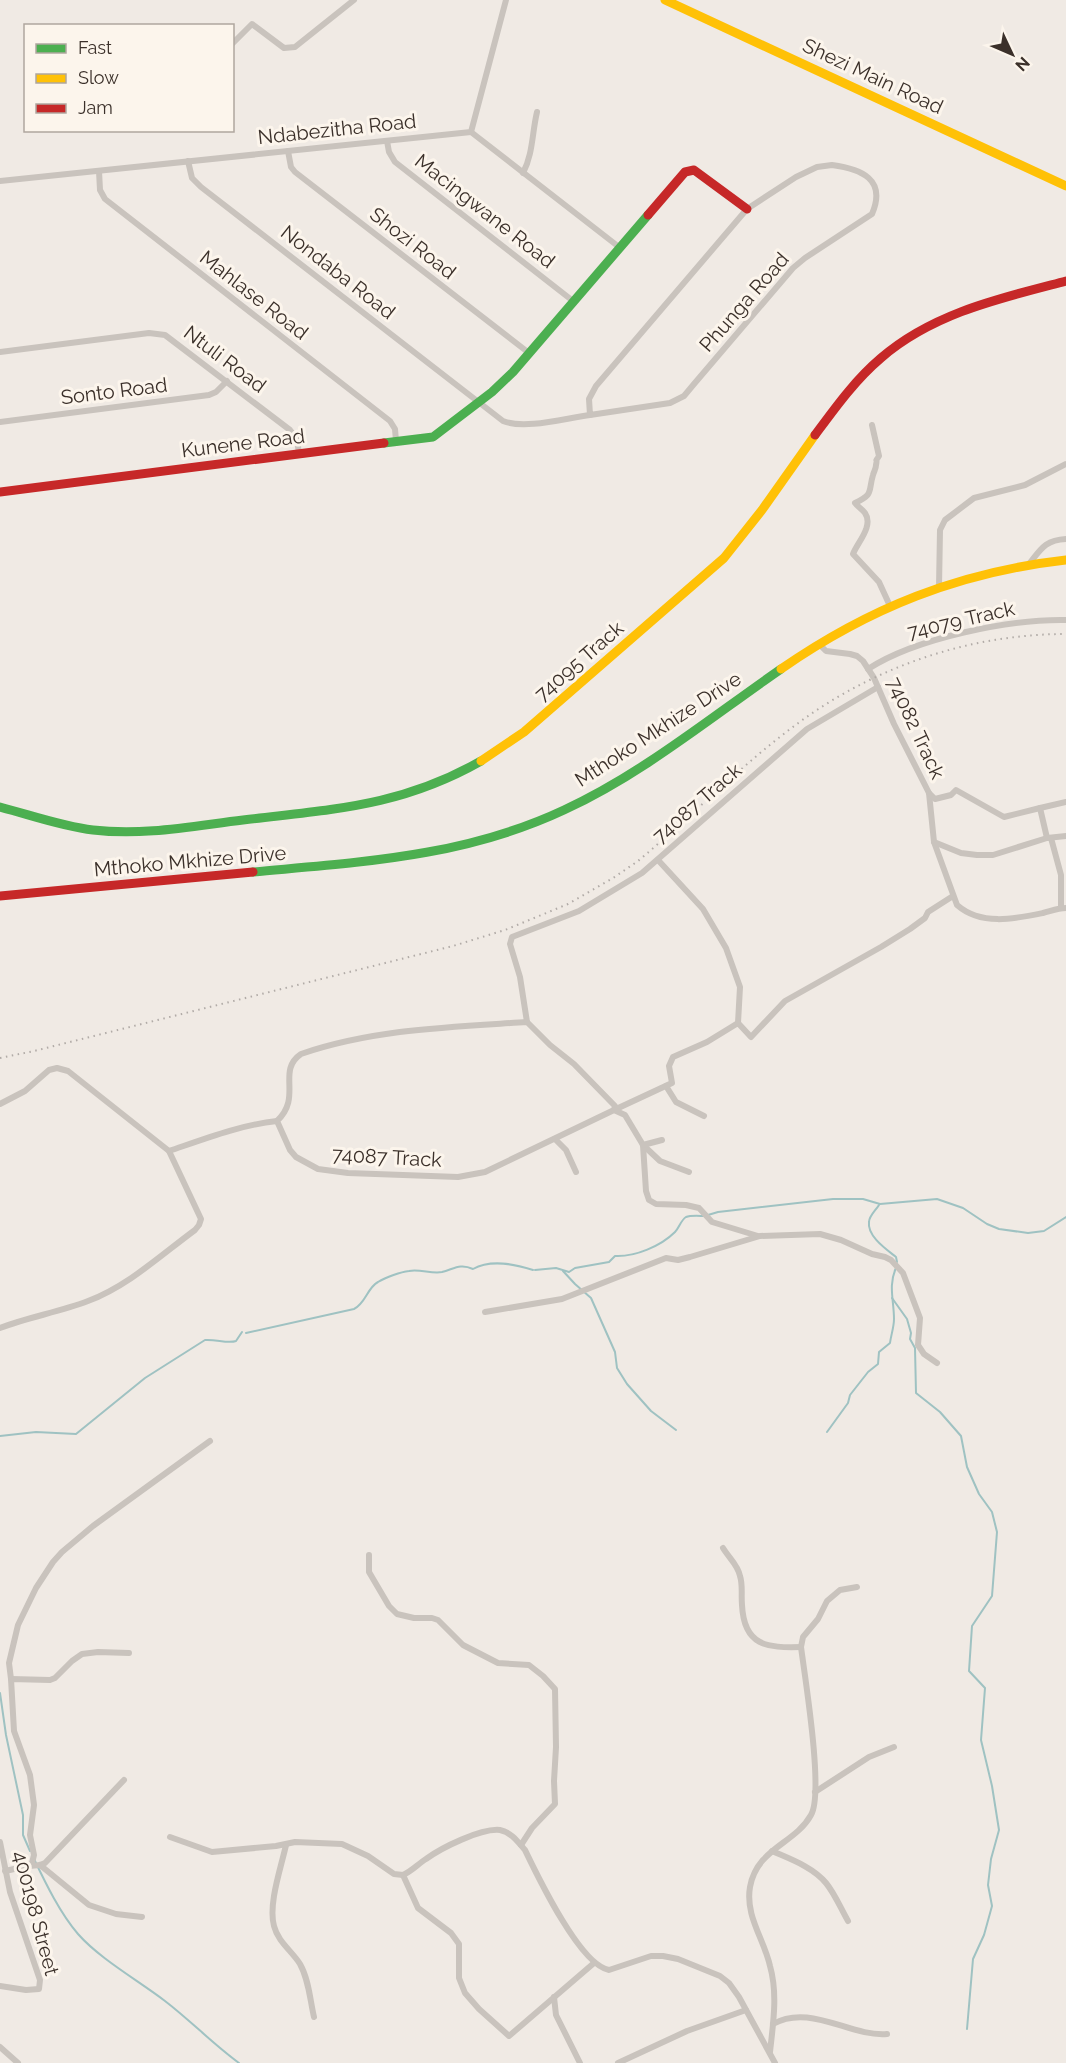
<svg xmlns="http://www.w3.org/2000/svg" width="1066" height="2063" font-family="Raleway,sans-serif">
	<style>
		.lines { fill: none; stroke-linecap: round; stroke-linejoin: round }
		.stream { stroke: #9fc2c2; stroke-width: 2 }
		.street { stroke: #c9c3bd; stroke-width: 6 }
		.fast { stroke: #4caf50; stroke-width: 9 }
		.slow { stroke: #ffc107; stroke-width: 9 }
		.jam { stroke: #c62828; stroke-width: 9 }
		.rail { stroke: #b1aba7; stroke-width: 2; stroke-dasharray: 1.5 4.5; stroke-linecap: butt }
		.labels { text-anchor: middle; stroke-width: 6; stroke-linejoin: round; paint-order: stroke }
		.street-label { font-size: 20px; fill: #3b302a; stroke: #fcf5ec }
	</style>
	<rect width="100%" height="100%" fill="#f0eae4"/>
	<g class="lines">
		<g class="stream">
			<path d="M879,1205C876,1210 869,1216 869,1222C867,1236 886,1249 896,1257L897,1262"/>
			<polyline points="708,1215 718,1212 833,1199 863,1199 880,1204 937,1199 963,1208 987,1224 999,1229 1028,1233 1044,1231 1066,1217"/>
			<path d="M535,1270L556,1268L569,1272L575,1268L609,1262L615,1256C635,1257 661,1246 675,1232C679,1228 681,1220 686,1217C691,1215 700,1216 705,1216"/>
			<polyline points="563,1271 575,1284 591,1298 615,1352 617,1368 627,1384 651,1411 676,1430"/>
			<polyline points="892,1298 907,1319 911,1333 910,1339 915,1348 916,1393 940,1412 961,1436 967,1467 979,1494 992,1512 997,1532 992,1596 972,1626 969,1671 985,1688 981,1740 992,1786 999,1830 991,1859 988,1885 992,1906 984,1935 973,1959 967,2029"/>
			<path d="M246,1333L354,1309C366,1303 367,1288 378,1282C386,1277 401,1272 409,1271C420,1269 432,1274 442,1272C454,1269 460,1263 473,1269C491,1259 514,1264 533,1270"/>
			<path d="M827,1432L848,1403L850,1395L868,1372L878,1364L879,1352L890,1343C891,1335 894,1327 894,1319C894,1301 888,1285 896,1268"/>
			<path d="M0,1436L36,1432L76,1434L145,1378L205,1340C216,1339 228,1344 236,1341L242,1332"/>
			<polyline points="0,1693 6,1735 23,1815 23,1835 30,1851"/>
			<path d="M34,1859C46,1884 60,1913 78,1934C100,1959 139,1981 165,2001C191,2021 213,2044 239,2063"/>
		</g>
		<g class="street">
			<polyline points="232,44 252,24 284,48 295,47 354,0"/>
			<polyline points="471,132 619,247"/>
			<polyline points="387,141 389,152 395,162 573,301"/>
			<polyline points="288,151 291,167 295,172 529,353"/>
			<path d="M188,161L192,178L201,187L503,421C525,430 566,418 590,415"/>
			<path d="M832,165C861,169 887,179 872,214L805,258L793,268L694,384L684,396L670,403L590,415L589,399L596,386L747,209L796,177L817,167Z"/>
			<polyline points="99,171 100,190 105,199 390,421 395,429 396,441"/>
			<path d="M523,173C533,154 532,133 537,112"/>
			<polyline points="0,181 471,132 506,0"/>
			<polyline points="0,352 149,333 165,335 290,430 297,439 299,454"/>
			<polyline points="0,422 209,395 216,392 227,381"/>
			<path d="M872,425L879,456C874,464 878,456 876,465C876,469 874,471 873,475C868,492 874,494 855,503C858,507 862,509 865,513C874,526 857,543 853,554L879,582L890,606"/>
			<path d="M1029,564C1041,549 1045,540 1066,539"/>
			<polyline points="939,587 940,530 945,520 974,498 1025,485 1066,464"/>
			<path d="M819,644L826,651L850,654L857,656L863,661L874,678L894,724L929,793L934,842L957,905C981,926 1014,919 1043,913C1051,911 1058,908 1066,908"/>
			<path d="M868,669C916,638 1009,619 1066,620"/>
			<polyline points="929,793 935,799 951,795 956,790 1004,817 1040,808 1047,838"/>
			<polyline points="1040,808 1066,802"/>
			<polyline points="1051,838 1061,875 1061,908"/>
			<polyline points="934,842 961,853 977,855 993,855 1047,838 1066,836"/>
			<polyline points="658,860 703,909 726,948 740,987 738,1023"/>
			<path d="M527,1022L550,1045L574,1064L615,1106L614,1110L485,1172L458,1177L348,1173L318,1169L296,1157L290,1150L277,1121C303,1097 276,1071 301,1054C374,1029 451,1027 527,1022Z"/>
			<polyline points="527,1022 520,977 510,944 512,937 579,911 642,873 807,729 878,687"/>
			<polyline points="666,1086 676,1102 704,1116"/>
			<path d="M0,1104L25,1091L49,1070L57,1068L68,1071L169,1151L201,1219L199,1225L195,1230C161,1255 128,1286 88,1301C59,1312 29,1317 0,1328"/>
			<polyline points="614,1110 672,1083 669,1066 673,1057 707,1042 738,1023 751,1037 785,1001 881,947 910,929 925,918 928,912 953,896"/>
			<polyline points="614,1110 625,1115 643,1145 646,1191 649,1200 656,1204 686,1205 699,1208 712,1222 758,1236"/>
			<polyline points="555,1139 566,1150 576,1172"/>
			<polyline points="643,1145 660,1161 689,1172"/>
			<polyline points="643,1145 662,1140"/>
			<path d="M169,1151C204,1139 240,1125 277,1121"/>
			<polyline points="485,1312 562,1299 666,1258 678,1260 690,1257 760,1236 820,1234 841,1240 872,1254 885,1257 891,1260 903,1273 920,1318 918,1345 924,1354 937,1363"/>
			<path d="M723,1548C729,1558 738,1565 740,1576C743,1585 741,1595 742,1605C744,1646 767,1648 801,1647"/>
			<polyline points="369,1555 369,1572 389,1606 397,1614 414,1618 432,1618 438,1620 463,1645 498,1663 529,1665 543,1676 555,1689 556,1747 554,1781 555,1804 532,1828 521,1845"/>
			<polyline points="11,1679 9,1663 18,1625 36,1588 53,1562 62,1552 93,1526 210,1441"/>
			<polyline points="815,1792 869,1757 894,1747"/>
			<path d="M170,1837L212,1852L276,1846L295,1842L342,1844L368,1856L394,1874L403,1875C412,1871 418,1864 426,1859C441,1848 481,1828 500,1830C511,1832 518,1842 525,1850C538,1877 580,1965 609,1970L651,1956H663L678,1959L720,1976L729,1983L739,1997L775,2063"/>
			<polyline points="0,1842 10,1892 40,1980 39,1989 26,1990 0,1986"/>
			<path d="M286,1845C281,1868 268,1904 274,1926C278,1942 292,1951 300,1964C309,1980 310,2000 314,2017"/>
			<path d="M772,1851C790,1859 813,1867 826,1883C835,1894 841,1909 848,1921"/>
			<polyline points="40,1865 89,1905 116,1914 142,1917"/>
			<polyline points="29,1866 40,1865 45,1863 124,1780"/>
			<polyline points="5,1871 28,1866 32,1863 34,1855 30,1835 34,1805 30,1775 14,1731 11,1679 50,1680 55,1678 72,1661 82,1654 98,1652 129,1653"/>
			<polyline points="403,1875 418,1908 451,1933 459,1944 459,1978 465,1993 479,2009 509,2036 594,1963"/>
			<polyline points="554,1997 556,2015 580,2063"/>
			<path d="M773,2024C810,2003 850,2037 887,2034"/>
			<polyline points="0,2047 18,2063"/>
			<path d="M770,2052C773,2024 778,1994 770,1966C764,1939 745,1916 750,1887C757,1848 795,1844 811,1815C824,1793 805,1678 801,1647L803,1637L818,1619L827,1601L840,1590L857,1587"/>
			<polyline points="618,2063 687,2031 746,2010"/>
		</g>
		<g class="fast">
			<polyline points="384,443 433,437 492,392 513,372 648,215"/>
			<path d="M0,807C31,815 61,826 93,830C144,836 193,826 243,820C332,809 400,807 481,761"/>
			<path d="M253,872C361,862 464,857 564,810C642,774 710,718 781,669"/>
		</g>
		<g class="slow">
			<polyline points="665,0 1066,186"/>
			<path d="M781,669C869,608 959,572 1066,560"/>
			<polyline points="481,761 524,732 724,558 762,510 815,435"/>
		</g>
		<g class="jam">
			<polyline points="648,215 685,172 694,170 747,209"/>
			<path d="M815,435C835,408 855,380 881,358C933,313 1001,298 1066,281"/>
			<polyline points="0,492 384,443"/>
			<polyline points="0,896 253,872"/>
		</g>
		<path class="rail" d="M0,1058L34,1051L453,946L505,930L568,904L613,878L638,861C693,815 743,763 801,721C877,666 971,634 1066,634"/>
	</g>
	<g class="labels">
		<g class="street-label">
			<text transform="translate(873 76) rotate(25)" y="7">Shezi Main Road</text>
			<text transform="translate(337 129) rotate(-6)" y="7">Ndabezitha Road</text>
			<text transform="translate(485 211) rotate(38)" y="7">Macingwane Road</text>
			<text transform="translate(413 243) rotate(38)" y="7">Shozi Road</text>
			<text transform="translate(338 272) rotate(38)" y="7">Nondaba Road</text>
			<text transform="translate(254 295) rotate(38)" y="7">Mahlase Road</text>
			<text transform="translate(744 302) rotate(-49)" y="7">Phunga Road</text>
			<text transform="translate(225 359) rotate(37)" y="7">Ntuli Road</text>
			<text transform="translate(114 391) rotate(-7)" y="7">Sonto Road</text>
			<text transform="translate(243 443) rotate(-7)" y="7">Kunene Road</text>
			<text transform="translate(961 620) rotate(-13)" y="7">74079 Track</text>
			<text transform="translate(579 661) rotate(-41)" y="7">74095 Track</text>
			<text transform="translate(916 728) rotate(65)" y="7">74082 Track</text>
			<text transform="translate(658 729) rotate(-33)" y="7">Mthoko Mkhize Drive</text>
			<text transform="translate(697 803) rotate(-41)" y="7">74087 Track</text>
			<text transform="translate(190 861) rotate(-5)" y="7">Mthoko Mkhize Drive</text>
			<text transform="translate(387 1157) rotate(3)" y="7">74087 Track</text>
			<text transform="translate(36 1913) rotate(75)" y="7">400198 Street</text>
		</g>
	</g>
	<rect x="24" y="24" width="210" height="108" fill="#fcf5ec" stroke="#afa69e" stroke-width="1.5"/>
	<rect x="36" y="44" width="30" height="9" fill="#4caf50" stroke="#afa69e" stroke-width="1.5"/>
	<text x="78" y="54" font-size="18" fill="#3b302a">Fast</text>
	<rect x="36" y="74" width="30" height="9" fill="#ffc107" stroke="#afa69e" stroke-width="1.5"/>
	<text x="78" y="84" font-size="18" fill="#3b302a">Slow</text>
	<rect x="36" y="104" width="30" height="9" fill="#c62828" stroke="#afa69e" stroke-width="1.5"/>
	<text x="78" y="114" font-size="18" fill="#3b302a">Jam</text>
	<g transform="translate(1012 54) rotate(134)" stroke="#fcf5ec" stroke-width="4.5" paint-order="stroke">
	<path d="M0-4.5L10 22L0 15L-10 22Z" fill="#3b302a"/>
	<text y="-9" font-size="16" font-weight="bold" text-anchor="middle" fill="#3b302a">N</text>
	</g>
</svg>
